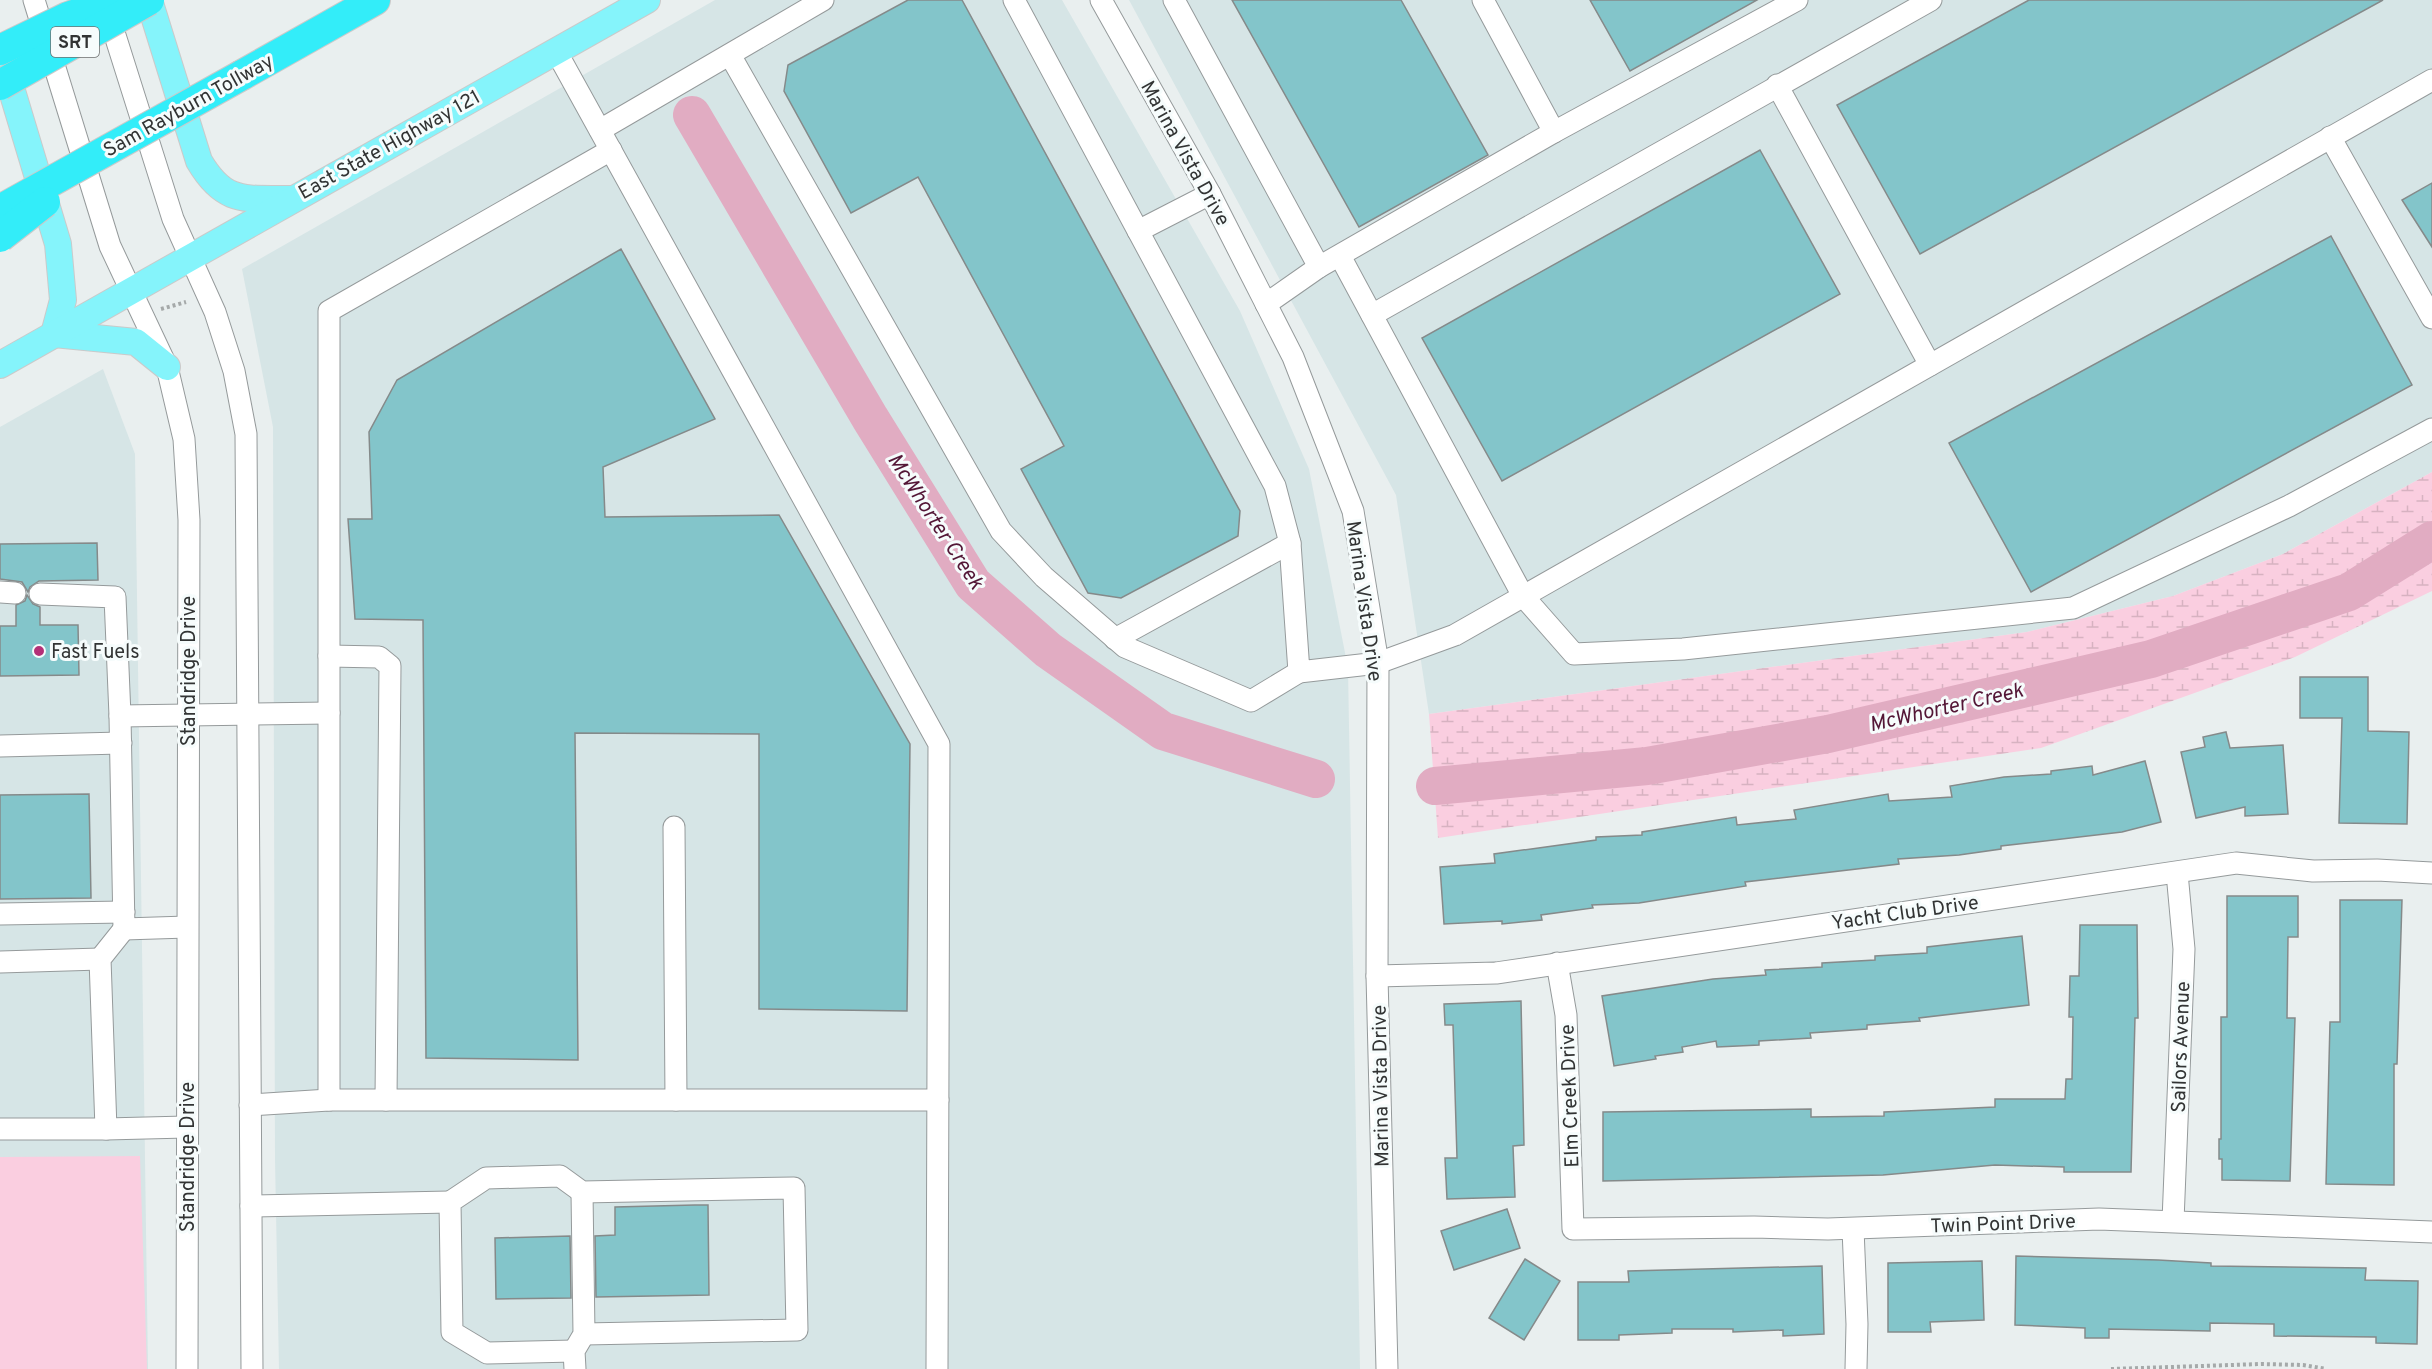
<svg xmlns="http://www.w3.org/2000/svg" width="2432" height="1369" font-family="Overpass,sans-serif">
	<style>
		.built { fill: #d6e5e6 }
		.grass { fill: #facee0 }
		.wetland { fill: url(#wetland-marsh) }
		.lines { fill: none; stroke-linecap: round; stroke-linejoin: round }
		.river { stroke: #e1acc2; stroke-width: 38 }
		.building { fill: #83c5ca; stroke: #858a8a; stroke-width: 1.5 }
		.minor-casing { stroke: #959a9b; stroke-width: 23 }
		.major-casing { stroke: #cacaca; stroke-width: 28 }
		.highway-casing { stroke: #cacaca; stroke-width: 32 }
		.path { stroke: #a5a9a9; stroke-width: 4; stroke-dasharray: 3 3; stroke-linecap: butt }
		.minor { stroke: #fff; stroke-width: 21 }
		.major { stroke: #85f4fb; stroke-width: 26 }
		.highway { stroke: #33edf9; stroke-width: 30 }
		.highway-bridge-casing { stroke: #cacaca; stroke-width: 32; stroke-linecap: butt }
		.highway-bridge { stroke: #33edf9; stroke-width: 30 }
		.poi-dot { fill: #b43077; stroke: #f6fcfc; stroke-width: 2 }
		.labels { text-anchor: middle; stroke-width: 6; stroke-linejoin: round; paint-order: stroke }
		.shield { fill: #f6fcfc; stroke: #6d7070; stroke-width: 1.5 }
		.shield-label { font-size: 18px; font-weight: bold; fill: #323434 }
		.street-label { font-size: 20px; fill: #323434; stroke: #f6fcfc }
		.poi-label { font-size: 20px; fill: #323434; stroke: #f6fcfc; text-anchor: start }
		.water-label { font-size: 21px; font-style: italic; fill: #531636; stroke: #f6fcfc }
	</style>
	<defs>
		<pattern id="wetland-marsh" width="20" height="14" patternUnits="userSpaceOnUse" patternTransform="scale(1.5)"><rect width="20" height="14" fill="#facee0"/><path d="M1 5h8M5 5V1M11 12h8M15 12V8" fill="none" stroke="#d7b2c1"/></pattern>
	</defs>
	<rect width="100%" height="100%" fill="#e9efef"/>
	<g class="built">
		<polygon points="715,0 1062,0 1240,311 1309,469 1348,668 1360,1369 279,1369 275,1159 273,427 242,269"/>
		<polygon points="1129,0 2432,0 2432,472 2283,554 2173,596 2027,632 1429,714 1396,495"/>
		<polygon points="103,369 135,454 148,1369 0,1369 0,427"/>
	</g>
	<polygon class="grass" points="140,1156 147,1369 0,1369 0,1157"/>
	<polygon class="wetland" points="2432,472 2432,591 2295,657 2041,748 1438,838 1429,714 2027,632 2173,596 2283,554"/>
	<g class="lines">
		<g class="river">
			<polyline points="692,115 870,418 973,584 1048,650 1163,731 1316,779"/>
			<polyline points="1435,786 1647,766 1828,734 2151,659 2349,592 2432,540"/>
		</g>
	</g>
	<g class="building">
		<polygon points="908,0 962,0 1240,511 1238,536 1121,598 1088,593 1021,469 1064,446 918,177 851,213 784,91 788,65"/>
		<polygon points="1232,0 1401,0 1488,155 1359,227"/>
		<polygon points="1590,0 1757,0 1630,71"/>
		<polygon points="2029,0 2383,0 1920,254 1837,105"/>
		<polygon points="1760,150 1840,294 1502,481 1422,338"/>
		<polygon points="2432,183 2432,247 2402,200"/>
		<polygon points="2331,236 2412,385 2031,592 1949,443"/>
		<polygon points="621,249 715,419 603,467 605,517 779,515 910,744 907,1011 759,1009 759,734 575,733 578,1060 426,1058 423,620 355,619 348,519 372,519 369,432 397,380"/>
		<polygon points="97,543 98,580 39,581 30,587 28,592 22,582 0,579 0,544"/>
		<polygon points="27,595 33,604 40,607 40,625 78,625 79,675 0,676 0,626 16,626 16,605 25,601"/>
		<polygon points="2300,677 2368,677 2368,731 2409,732 2407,824 2339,823 2342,718 2300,718"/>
		<polygon points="2226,732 2230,748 2283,745 2288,814 2245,816 2245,807 2196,818 2181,752 2205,747 2203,737"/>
		<polygon points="2145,761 2161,822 2122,832 2001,846 2001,849 1959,855 1898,859 1899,864 1745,882 1746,886 1639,903 1592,905 1593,908 1541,915 1542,920 1502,924 1502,921 1444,924 1440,867 1495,863 1494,854 1596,840 1596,837 1642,835 1642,832 1736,817 1737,825 1796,819 1794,810 1888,794 1889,801 1952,797 1950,786 2004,777 2051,774 2051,771 2092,766 2093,775"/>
		<polygon points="89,794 91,898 0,899 0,795"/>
		<polygon points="2227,896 2298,896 2298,937 2288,937 2287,1018 2295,1018 2290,1181 2222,1180 2222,1159 2219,1159 2219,1139 2221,1139 2221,1017 2227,1017"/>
		<polygon points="2340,900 2402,900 2397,1064 2394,1064 2394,1185 2326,1184 2330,1022 2340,1022"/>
		<polygon points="2080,925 2137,925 2138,1018 2135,1018 2131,1172 2064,1172 2064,1167 1995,1165 1883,1175 1603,1181 1603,1112 1811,1109 1811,1117 1884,1116 1884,1112 1995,1107 1995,1099 2065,1099 2066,1079 2072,1079 2073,1017 2069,1017 2070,976 2079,976"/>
		<polygon points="2022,936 2029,1005 1919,1018 1920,1021 1867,1025 1867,1029 1810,1033 1811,1038 1759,1041 1759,1045 1717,1047 1716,1041 1682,1047 1683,1052 1655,1056 1656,1059 1614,1066 1602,996 1713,979 1766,975 1765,970 1822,967 1822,963 1875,960 1875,956 1927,953 1927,947"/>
		<polygon points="1521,1001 1524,1145 1513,1146 1515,1197 1447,1199 1445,1158 1457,1158 1453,1025 1445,1025 1444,1004"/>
		<polygon points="695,1205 708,1205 709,1295 596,1297 595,1236 615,1235 615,1207"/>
		<polygon points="1507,1209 1520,1248 1454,1270 1441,1231"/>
		<polygon points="570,1236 571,1298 496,1299 495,1238"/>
		<polygon points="2016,1256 2158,1260 2211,1263 2211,1266 2366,1268 2365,1280 2418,1281 2417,1344 2376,1343 2376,1337 2274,1336 2274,1324 2210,1323 2210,1331 2109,1329 2109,1338 2085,1338 2085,1328 2015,1325"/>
		<polygon points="1525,1259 1560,1281 1524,1340 1489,1318"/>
		<polygon points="1982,1261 1984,1320 1930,1322 1931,1332 1888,1332 1888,1263"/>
		<polygon points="1822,1266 1824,1334 1783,1336 1783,1330 1733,1332 1733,1329 1672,1329 1672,1333 1619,1335 1619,1340 1578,1340 1578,1282 1629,1282 1628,1271"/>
	</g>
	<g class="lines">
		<defs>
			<g id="minor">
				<polyline points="34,0 110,246 167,367 184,439 189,520 187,1369"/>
				<polyline points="1014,0 1275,486 1290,543 1299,672 1378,663 1455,635 2432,80"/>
				<polyline points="1101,0 1210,194 1293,357 1353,511 1378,663 1377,976 1387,1369"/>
				<polyline points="1174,0 1319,267"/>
				<polyline points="1483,0 1554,132"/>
				<polyline points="107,10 173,219 215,312 234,371 246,434 252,1369"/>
				<polyline points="556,51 939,744 937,1369"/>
				<polyline points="730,55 1001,531 1044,577 1125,647 1251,701 1299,672"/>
				<polyline points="1777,85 1930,365"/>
				<polyline points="600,130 823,0"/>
				<polyline points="2330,137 2432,318"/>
				<polyline points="1138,231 1210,194"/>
				<polyline points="1340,256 1523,596 1574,654 1683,649 2073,608 2289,506 2432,429"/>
				<polyline points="1266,304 1319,267 1554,132 1797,0"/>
				<polyline points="1372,315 1931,0"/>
				<polyline points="0,592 15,593"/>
				<polyline points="40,594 115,597 120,716 329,713"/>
				<polyline points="1115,639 1290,543"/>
				<polyline points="329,656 379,657 390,666 386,1100"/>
				<polyline points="120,716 124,929 187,927"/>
				<polyline points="0,746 121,743"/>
				<polyline points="674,827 676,1100"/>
				<polyline points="0,914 124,912"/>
				<polyline points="124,929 100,959 106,1129 186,1127"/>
				<polyline points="0,962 100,959"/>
				<polyline points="1557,963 1566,1015 1573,1229 1754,1227 1828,1229 2099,1219 2432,1232"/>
				<polyline points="1377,976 1496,973 2236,863 2313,871 2377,870 2432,873"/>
				<polyline points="329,1100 329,311 611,150"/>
				<polyline points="250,1105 329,1100 938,1100"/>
				<polyline points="0,1129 106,1129"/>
				<polyline points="251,1206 450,1202"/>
				<polyline points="2173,1221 2184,949 2177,873"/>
				<polyline points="1853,1229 1857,1324 1856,1369"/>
				<polyline points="574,1351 487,1353 452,1332 450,1202 486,1178 560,1176 582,1192 794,1188 797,1330 584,1334"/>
				<polyline points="575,1369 574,1351 584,1334 582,1192"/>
			</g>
			<g id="major">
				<path d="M149,0L199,161C225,205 245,198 291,199"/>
				<polyline points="0,51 58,244 63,300 54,334"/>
				<polyline points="54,334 136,342 167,367"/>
				<path d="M0,365C216,244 431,121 647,0"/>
			</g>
			<polyline id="highway" points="242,75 375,0"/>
		</defs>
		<use href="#minor" class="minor-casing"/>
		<use href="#major" class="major-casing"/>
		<use href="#highway" class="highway-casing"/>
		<g class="path">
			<polyline points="161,309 186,302"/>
			<polyline points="2111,1369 2261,1364 2303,1365 2326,1369"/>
		</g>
		<use href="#minor" class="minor"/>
		<use href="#major" class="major"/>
		<use href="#highway" class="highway"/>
		<defs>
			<g id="highway-bridge">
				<polyline points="0,50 68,17 117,0"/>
				<polyline points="0,85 149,0"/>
				<polyline points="0,210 242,75"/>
				<polyline points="0,237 45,202"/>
			</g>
		</defs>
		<use href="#highway-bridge" class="highway-bridge-casing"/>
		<use href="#highway-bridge" class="highway-bridge"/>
	</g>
	<circle class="poi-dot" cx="39" cy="651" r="6"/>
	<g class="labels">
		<rect class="shield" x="51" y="27" width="48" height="30" rx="4.5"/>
		<g class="shield-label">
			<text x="75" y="48">SRT</text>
		</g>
		<g class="street-label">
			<text transform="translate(188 105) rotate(-29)" y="7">Sam Rayburn Tollway</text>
			<text transform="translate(389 144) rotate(-29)" y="7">East State Highway 121</text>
			<text transform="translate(1186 153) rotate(61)" y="7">Marina Vista Drive</text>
			<text transform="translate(1365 601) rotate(82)" y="7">Marina Vista Drive</text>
			<text transform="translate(188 671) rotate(-90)" y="7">Standridge Drive</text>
			<text transform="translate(1905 912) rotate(-8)" y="7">Yacht Club Drive</text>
			<text transform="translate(2180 1047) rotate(-88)" y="7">Sailors Avenue</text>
			<text transform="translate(1380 1086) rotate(-91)" y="7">Marina Vista Drive</text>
			<text transform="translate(1569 1096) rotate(-92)" y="7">Elm Creek Drive</text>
			<text transform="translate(187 1157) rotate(-90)" y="7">Standridge Drive</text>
			<text transform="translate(2003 1223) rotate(-2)" y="7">Twin Point Drive</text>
		</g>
		<g class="poi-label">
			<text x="51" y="658">Fast Fuels</text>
		</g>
		<g class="water-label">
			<text transform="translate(936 521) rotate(57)" y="7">McWhorter Creek</text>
			<text transform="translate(1946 707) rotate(-13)" y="7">McWhorter Creek</text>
		</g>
	</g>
</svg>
